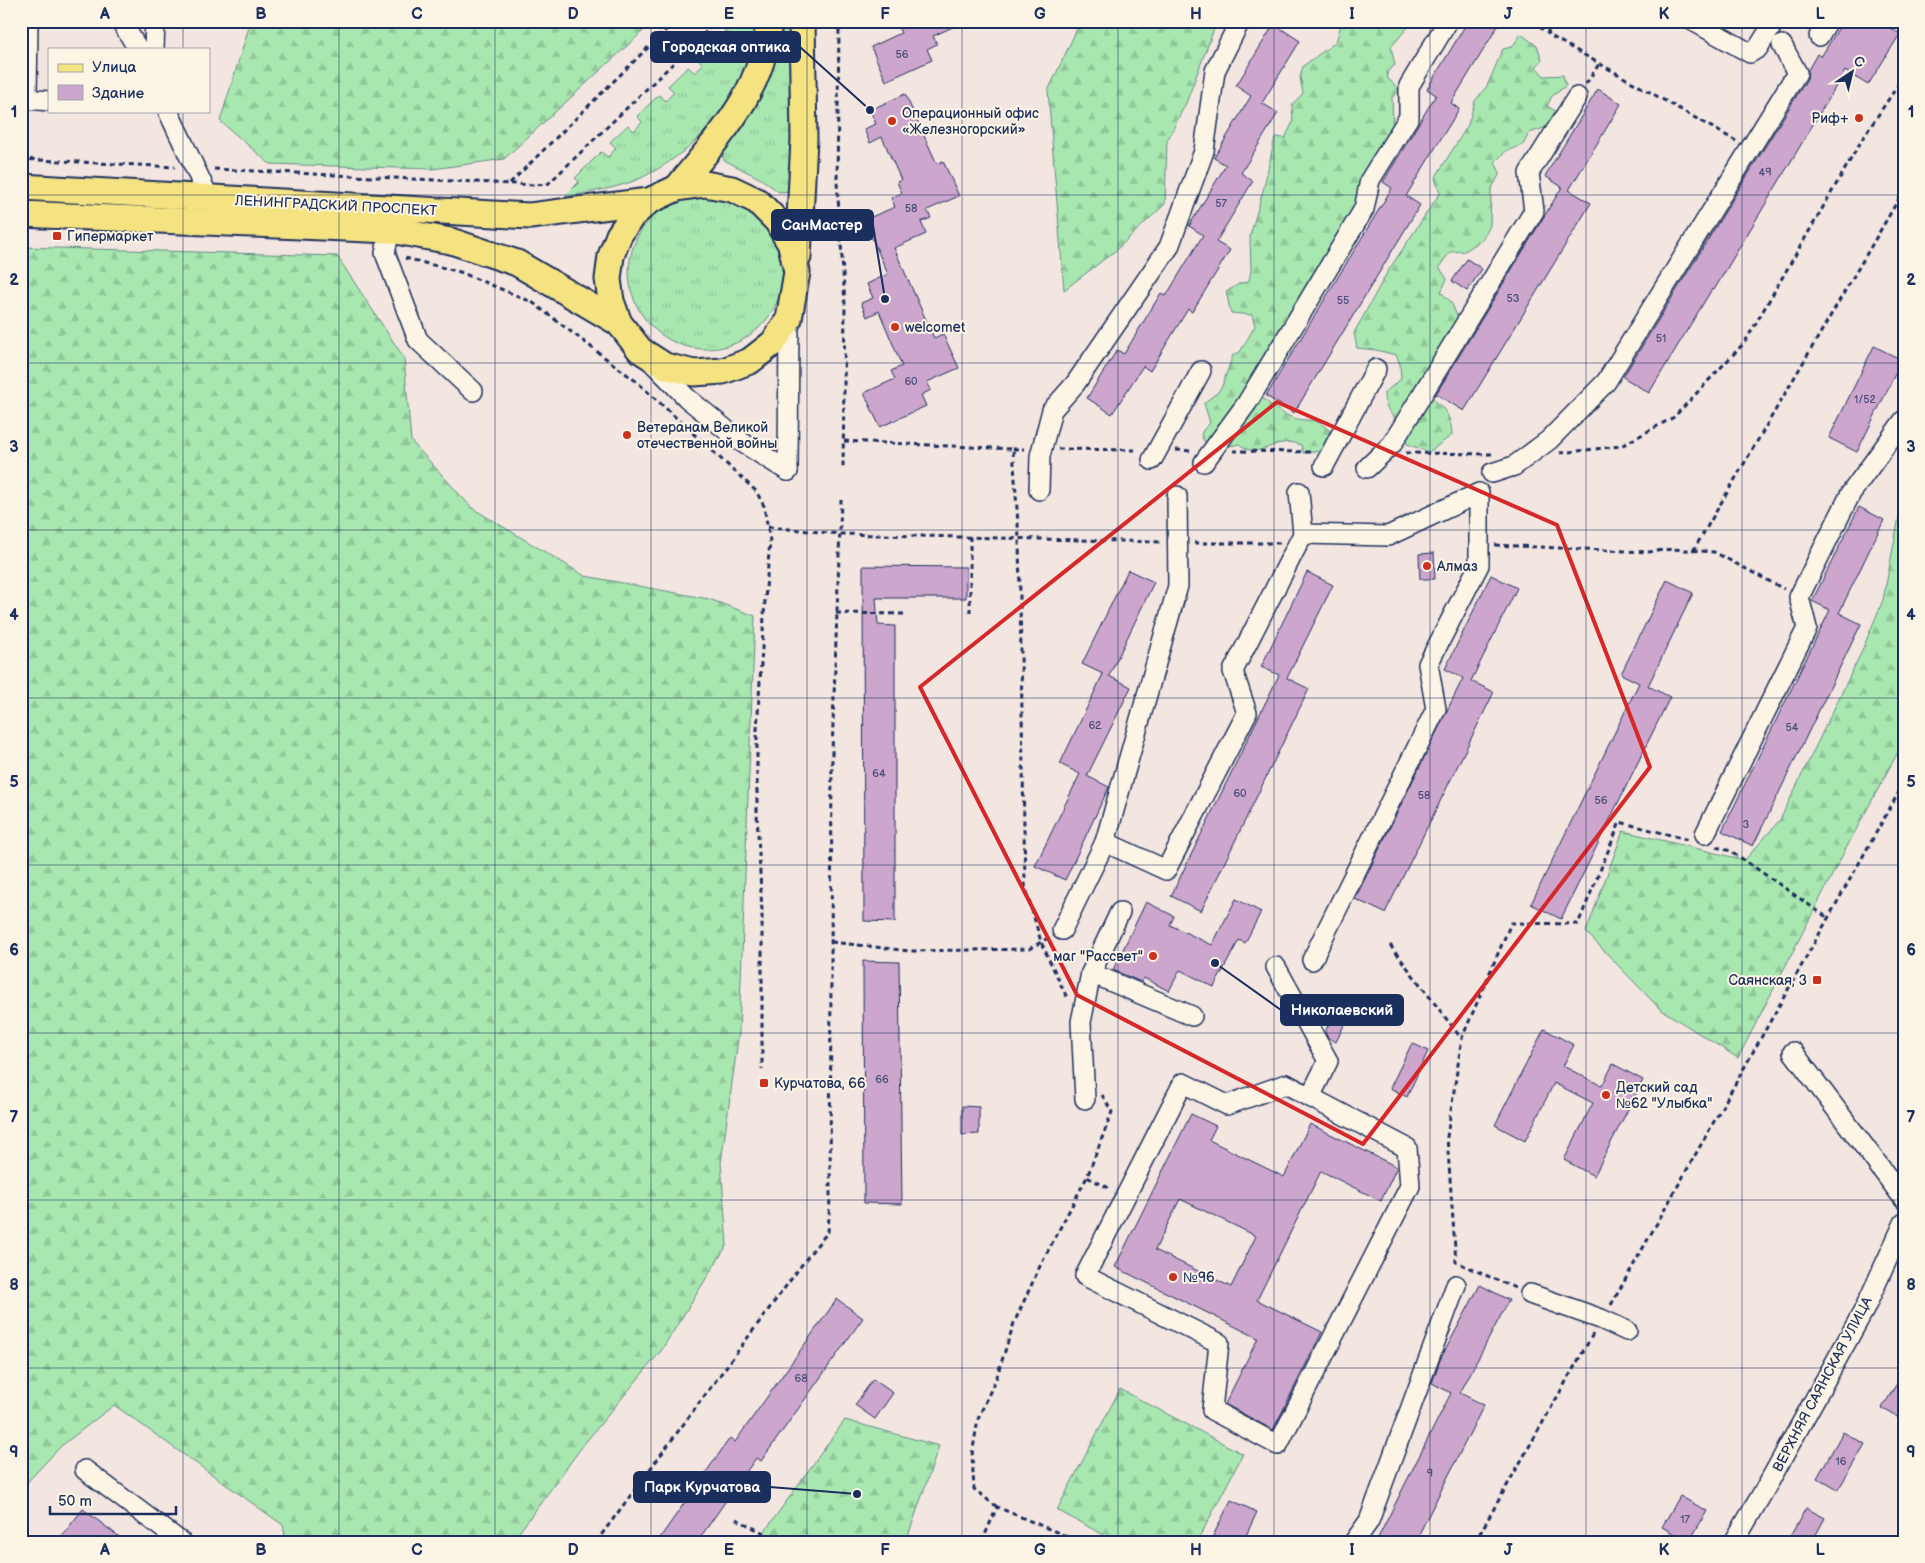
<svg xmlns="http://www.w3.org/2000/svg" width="1925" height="1563" font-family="'Balsamiq Sans',sans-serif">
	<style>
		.grass { fill: url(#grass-tufts); stroke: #628b86 }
		.forest { fill: url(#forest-firs); stroke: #628b86 }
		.building { fill: #cda6cd; stroke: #1b2f5e; fill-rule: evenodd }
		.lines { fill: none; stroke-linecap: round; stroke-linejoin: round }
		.minor-casing { stroke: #1b2f5e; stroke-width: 22 }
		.major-casing { stroke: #1b2f5e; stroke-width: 29 }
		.path { stroke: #1b2f5e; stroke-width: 3; stroke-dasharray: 5 4; stroke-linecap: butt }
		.minor { stroke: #fcf5e5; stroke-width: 19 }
		.major { stroke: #f5e382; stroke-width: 25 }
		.marked { fill: none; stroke: #d62828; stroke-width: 4; stroke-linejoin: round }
		.grid { fill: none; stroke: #1b2f5e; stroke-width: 1; stroke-opacity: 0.55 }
		.poi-dot { fill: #c8321e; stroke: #fcf5e5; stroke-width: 2 }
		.labels { text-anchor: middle; stroke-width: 4; stroke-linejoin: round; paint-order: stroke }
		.number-label { font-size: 11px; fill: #484d7a }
		.poi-label { font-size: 14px; fill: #1b2f5e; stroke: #fcf5e5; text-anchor: start }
		.street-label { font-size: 14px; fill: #1b2f5e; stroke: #fcf5e5 }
		.leader { fill: none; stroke: #1b2f5e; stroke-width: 2 }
		.callout-dot { fill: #1b2f5e; stroke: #fcf5e5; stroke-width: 2 }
		.callout { fill: #1b2f5e; stroke: #1b2f5e; stroke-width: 2 }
		.callout-label { font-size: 15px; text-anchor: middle; font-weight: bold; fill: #fff }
		.neatline { fill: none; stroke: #1b2f5e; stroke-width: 2 }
		.grid-label { font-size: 16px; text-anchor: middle; font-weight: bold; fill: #1b2f5e }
	</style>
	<defs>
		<pattern id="grass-tufts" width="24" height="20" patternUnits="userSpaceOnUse" patternTransform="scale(1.25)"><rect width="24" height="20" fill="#a8e7af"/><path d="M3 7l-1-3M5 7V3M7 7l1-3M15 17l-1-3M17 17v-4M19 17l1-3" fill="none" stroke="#90c699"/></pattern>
		<pattern id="forest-firs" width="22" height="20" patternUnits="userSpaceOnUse" patternTransform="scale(1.25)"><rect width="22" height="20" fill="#a8e7af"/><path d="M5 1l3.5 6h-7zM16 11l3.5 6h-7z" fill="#90c699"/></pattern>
	</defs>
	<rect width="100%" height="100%" fill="#f3e5e0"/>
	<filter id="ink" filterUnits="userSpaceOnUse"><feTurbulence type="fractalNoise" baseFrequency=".02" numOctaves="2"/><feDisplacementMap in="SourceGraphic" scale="10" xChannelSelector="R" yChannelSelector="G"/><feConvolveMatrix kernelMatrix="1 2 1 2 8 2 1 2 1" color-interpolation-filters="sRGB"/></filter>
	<g filter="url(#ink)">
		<g class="grass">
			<path d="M733,21H756C751,90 701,149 641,178C617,189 591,191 566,197V195L579,182L575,178L601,152L608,157L616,148L610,142L628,125L634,131L642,122L637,116L659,95L666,101L674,92L668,86L688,67L695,73L703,64L697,58L716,39L723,45L731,36L724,31Z"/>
			<polygon points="780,21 794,21 790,191 779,192 761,179 724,160 721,152"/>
			<circle cx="706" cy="272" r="77"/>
		</g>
		<g class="forest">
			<polygon points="251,21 654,21 504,159 433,169 270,164 220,121"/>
			<polygon points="1087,21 1217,21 1186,103 1167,141 1165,204 1115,251 1064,290 1048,91 1077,29"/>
			<path d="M1342,21H1413L1391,47L1395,65L1387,72L1388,79L1394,84L1399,91L1392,97L1393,126L1261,397C1271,405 1280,413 1291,417C1310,424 1312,414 1330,431L1321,451L1303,453L1301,445C1278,436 1266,454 1250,450C1246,449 1242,446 1239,444L1222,448L1204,441L1201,435L1203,430L1210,423L1204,403L1218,392L1222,386L1233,355L1240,352L1255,326L1252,315L1231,313L1226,292L1239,284L1249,281L1251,270L1250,236L1264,187L1275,137L1285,138L1293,122L1292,105L1303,93L1300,78L1303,66L1336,42Z"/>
			<path d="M1521,34L1537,46L1542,60L1536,67L1544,76L1563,75L1566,86L1552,96L1547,106L1557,112L1547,127L1529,133L1523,145L1506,151L1495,162L1500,173L1491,190L1490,226L1482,240L1465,251L1450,252L1439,267L1447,279L1441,292L1451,302L1458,318L1435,354L1420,388C1438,404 1451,409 1452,435L1429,452L1407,444L1394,430L1397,421C1389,412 1384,406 1384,393L1401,379L1400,364L1396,355L1376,350L1357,348L1354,333L1388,271L1440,193L1435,178L1468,125L1475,101L1487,86L1503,49L1512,47Z"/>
			<polygon points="21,247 337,256 404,358 411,441 472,508 585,576 709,599 755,616 739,1032 721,1163 727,1245 661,1351 584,1444 512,1542 286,1542 283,1525 114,1405 60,1447 21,1489"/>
			<polygon points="1904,491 1904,741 1843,854 1738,1058 1660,1009 1586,932 1623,831 1745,860 1780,820 1861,653 1883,600"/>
			<polygon points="1120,1389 1243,1454 1197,1542 1117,1542 1057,1510"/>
			<polygon points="845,1420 939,1446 906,1542 757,1542"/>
		</g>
		<g class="building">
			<polygon points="905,21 966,21 933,36 937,44 927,49 932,60 886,81 871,47 901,33 897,25"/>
			<polygon points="1468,21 1501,21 1451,103 1459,109 1406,196 1420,205 1294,413 1266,396 1392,188 1383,182 1436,95 1427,89"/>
			<polygon points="1843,21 1879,21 1900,34 1868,85 1845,71 1714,290 1712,289 1649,393 1623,377 1807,79 1808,70 1817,54 1821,57"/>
			<polygon points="1274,24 1300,41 1262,103 1278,113 1241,173 1253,181 1216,242 1230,250 1192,312 1188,309 1150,371 1143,366 1112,414 1087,398 1117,350 1124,354 1161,293 1166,296 1203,235 1189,226 1226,165 1214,158 1251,96 1236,86"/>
			<polygon points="1598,89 1621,104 1569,190 1591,203 1464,411 1436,394 1562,187 1545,176"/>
			<polygon points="905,94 937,164 943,161 959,196 927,210 931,218 921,222 926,234 894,248 934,338 943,334 959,368 927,382 931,390 921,395 926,406 880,427 864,393 895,379 891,371 902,366 879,311 867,317 861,303 873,298 867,284 888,274 864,220 895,207 891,198 902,193 897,182 901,180 882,137 870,143 864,129 876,124 870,110"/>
			<polygon points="1467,259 1482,269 1467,291 1452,281"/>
			<polygon points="1874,346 1902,360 1857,452 1829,438"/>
			<polygon points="1859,507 1884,520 1839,613 1861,624 1753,846 1722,831 1830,610 1812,601"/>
			<polygon points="1434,553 1435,579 1420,579 1419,554"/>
			<polygon points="863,566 966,567 966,598 876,598 878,625 895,626 895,922 864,921"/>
			<polygon points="1128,570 1154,582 1109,676 1131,687 1087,776 1109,787 1065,880 1035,866 1080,774 1060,764 1103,674 1082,664"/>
			<polygon points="1307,572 1333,585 1287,678 1309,689 1201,911 1171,896 1279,675 1261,667"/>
			<polygon points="1491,575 1517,588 1471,681 1494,692 1385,913 1355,899 1463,678 1445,669"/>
			<polygon points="1667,580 1693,593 1648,686 1670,697 1561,919 1531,904 1639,683 1621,674"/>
			<polygon points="1236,899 1261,912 1245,943 1239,940 1214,987 1180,970 1169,991 1144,978 1141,982 1113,970 1146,902 1174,916 1170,925 1212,945"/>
			<polygon points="863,961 899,962 902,1204 864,1203"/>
			<polygon points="1335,1010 1348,1017 1336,1042 1328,1038 1325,1032"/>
			<polygon points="1544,1029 1574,1045 1563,1066 1602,1086 1613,1064 1643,1080 1594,1176 1564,1160 1593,1103 1554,1083 1525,1141 1495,1125"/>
			<polygon points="1412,1043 1428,1051 1407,1097 1390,1088"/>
			<polygon points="962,1106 979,1107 979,1134 962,1135"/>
			<path d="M1191,1114L1216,1126L1209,1140L1284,1177L1310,1124L1397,1167L1381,1201L1321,1171L1257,1300L1322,1332L1273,1430L1225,1404L1258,1338L1115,1267ZM1180,1199L1256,1236L1231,1287L1155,1250Z"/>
			<polygon points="1480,1285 1509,1300 1460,1393 1484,1405 1415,1542 1376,1542 1451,1393 1432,1383 1440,1360"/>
			<polygon points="837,1299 863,1318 761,1461 756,1458 697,1542 657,1542 730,1438 735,1442"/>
			<polygon points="1904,1372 1904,1421 1882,1408"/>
			<polygon points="873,1379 893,1393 875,1419 855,1405"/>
			<polygon points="1843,1432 1865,1444 1838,1490 1817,1478"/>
			<polygon points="1680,1496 1707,1511 1689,1542 1662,1527"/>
			<polygon points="1231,1500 1257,1512 1243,1542 1210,1542"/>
			<polygon points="1806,1508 1825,1518 1812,1542 1787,1542"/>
			<polygon points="83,1509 126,1542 57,1542"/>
		</g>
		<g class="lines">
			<defs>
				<g id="minor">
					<polyline points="121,21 138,49"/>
					<polyline points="1693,21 1750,53 1758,48 1775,21"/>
					<polyline points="1819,36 1828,21"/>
					<polyline points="154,49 155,21"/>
					<polyline points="21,99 27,99 28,21"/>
					<polyline points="27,99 49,101"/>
					<polyline points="168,111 209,198"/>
					<polyline points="390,230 385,253 418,340 473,391"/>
					<polyline points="652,362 687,398 740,441 788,471"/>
					<polyline points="1152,460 1201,371"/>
					<polyline points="1204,462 1247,403 1364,209 1370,180 1409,117 1409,86 1448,21"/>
					<polyline points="1324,466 1376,369"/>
					<polyline points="1367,468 1392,444 1534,211 1529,173 1577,97"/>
					<polyline points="788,471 789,319"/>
					<polyline points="1492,473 1514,466 1549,440 1606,382 1797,73 1782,45"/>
					<polyline points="1039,490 1040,456 1052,410 1075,384 1169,247 1204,151 1215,71 1240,21"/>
					<polyline points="1177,496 1178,586 1105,842 1166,870 1247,713 1233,671 1303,534 1299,492"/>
					<polyline points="1303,534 1388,536 1479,493 1479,565 1428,664 1436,709 1312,960"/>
					<polyline points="1705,834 1807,628 1799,597 1851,493 1904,420"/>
					<polyline points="1062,930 1105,842"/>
					<polyline points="1276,967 1328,1061 1310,1097 1407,1148 1410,1186 1278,1445 1212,1410 1219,1343 1085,1276 1183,1083 1227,1105 1286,1084 1310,1097"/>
					<polyline points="1091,973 1192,1016"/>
					<polyline points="1793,1052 1904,1199"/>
					<polyline points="1085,1099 1081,1022 1091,973 1120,912"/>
					<polyline points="1530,1294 1601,1319 1627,1331"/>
					<polyline points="85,1470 181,1542"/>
					<polyline points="1354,1542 1369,1521 1456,1285"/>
					<polyline points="1734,1542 1769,1482 1864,1310 1904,1223"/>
				</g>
				<g id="major">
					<polyline points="21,187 530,216 649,201 677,188 705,184 732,189 757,201 777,221 791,245 797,272 789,319 773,343 750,361 723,371 694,373 665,366 640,350 619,323 611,301 608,279 611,256 619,235 632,216 649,201"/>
					<path d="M677,188C719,136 764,91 769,21"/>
					<polyline points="21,214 390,230 451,241 517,263 619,323"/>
					<polyline points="798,257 804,139 802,21"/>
				</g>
			</defs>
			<use href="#minor" class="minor-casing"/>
			<use href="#major" class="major-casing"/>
			<g class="path">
				<polyline points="837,21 839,29 837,182 845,304 843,467"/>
				<polyline points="1532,21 1549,34"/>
				<polyline points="1546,21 1549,35 1736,141"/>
				<polyline points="1586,84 1599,64"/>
				<polyline points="21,159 175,167"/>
				<polyline points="214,169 534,185 548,184 717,21"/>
				<polyline points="510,183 675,21"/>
				<polyline points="405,258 460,272 532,302 637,382 756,491 764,506 770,541 765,600 757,730 757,814 762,912 762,1069"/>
				<polyline points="844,441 1013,449 1019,539 1025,885 1041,942 1068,1000"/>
				<polyline points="1013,449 1024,449"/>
				<polyline points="1058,449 1139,450"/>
				<polyline points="1176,450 1192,451"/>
				<polyline points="1233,451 1312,452"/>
				<polyline points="1406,453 1492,454"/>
				<polyline points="1560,453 1621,446 1674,417 1745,342 1863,138 1904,76"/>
				<polyline points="768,527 840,534 1160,542"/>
				<polyline points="1194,543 1280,543"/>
				<polyline points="1495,545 1648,552 1672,549 1714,552 1784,589"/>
				<polyline points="1693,551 1904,190"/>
				<polyline points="836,613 905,614"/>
				<polyline points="970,613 970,537"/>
				<polyline points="1716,847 1731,851 1828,918"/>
				<polyline points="831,942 910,951 1029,949 1048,938"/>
				<polyline points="1390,945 1461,1038"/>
				<polyline points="1102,1095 1112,1112 1087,1177 1111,1189"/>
				<polyline points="1515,1288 1456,1262 1447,1137 1462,1038 1511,923 1578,924 1620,822 1690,840"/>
				<polyline points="1611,1305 1904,783"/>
				<polyline points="997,1507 974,1489 972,1455 978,1419 997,1376 1014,1323 1041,1264 1087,1177"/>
				<polyline points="736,1519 782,1542"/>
				<polyline points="596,1542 812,1251 828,1232 830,1198 832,752 841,500"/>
				<polyline points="982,1542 997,1507 1080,1542"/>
				<polyline points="1475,1542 1593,1334"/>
			</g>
			<use href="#minor" class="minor"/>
			<use href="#major" class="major"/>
		</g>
	</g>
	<path class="marked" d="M1277,402L1557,525L1650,767L1363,1144L1077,995L920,687Z"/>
	<path class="grid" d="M183,21V49M339,21V1542M495,21V1542M651,21V1542M807,21V1542M962,21V1542M1118,21V1542M1274,21V1542M1430,21V1542M1586,21V1542M1742,21V1542M183,111V1542M21,195H1904M21,363H1904M21,530H1904M21,698H1904M21,865H1904M21,1033H1904M21,1200H1904M21,1368H1904"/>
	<g class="poi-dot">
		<circle cx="1859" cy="118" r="5"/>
		<circle cx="892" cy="121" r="5"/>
		<rect x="52" y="231" width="10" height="10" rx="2.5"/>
		<circle cx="895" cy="327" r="5"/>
		<circle cx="627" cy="435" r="5"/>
		<circle cx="1427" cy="566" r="5"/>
		<circle cx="1153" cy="956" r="5"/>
		<rect x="1812" y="975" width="10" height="10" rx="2.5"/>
		<rect x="759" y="1078" width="10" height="10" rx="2.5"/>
		<circle cx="1606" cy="1095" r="5"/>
		<circle cx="1173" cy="1277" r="5"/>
	</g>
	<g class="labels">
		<g class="number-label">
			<text x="902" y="58">56</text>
			<text x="1765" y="176">49</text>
			<text x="1221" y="207">57</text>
			<text x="911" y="212">58</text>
			<text x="1513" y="302">53</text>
			<text x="1343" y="304">55</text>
			<text x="1661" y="342">51</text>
			<text x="911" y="385">60</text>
			<text x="1865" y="403">1/52</text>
			<text x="1095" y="729">62</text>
			<text x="1792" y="731">54</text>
			<text x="879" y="777">64</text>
			<text x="1240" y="797">60</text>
			<text x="1424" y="799">58</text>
			<text x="1601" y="804">56</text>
			<text x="1746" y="828">3</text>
			<text x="882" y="1083">66</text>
			<text x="801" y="1382">68</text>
			<text x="1841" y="1465">16</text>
			<text x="1430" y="1477">9</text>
			<text x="1685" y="1523">17</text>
		</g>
		<g class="poi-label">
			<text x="902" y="118">Операционный офис<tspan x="902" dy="16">«Железногорский»</tspan></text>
			<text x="1849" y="123" text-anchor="end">Риф+</text>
			<text x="67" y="241">Гипермаркет</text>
			<text x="905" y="332">welcomet</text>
			<text x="637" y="432">Ветеранам Великой<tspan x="637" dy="16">отечественной войны</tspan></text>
			<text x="1437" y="571">Алмаз</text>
			<text x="1143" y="961" text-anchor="end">маг "Рассвет"</text>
			<text x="1807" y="985" text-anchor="end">Саянская, 3</text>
			<text x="774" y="1088">Курчатова, 66</text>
			<text x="1616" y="1092">Детский сад<tspan x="1616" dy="16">№62 "Улыбка"</tspan></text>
			<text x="1183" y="1282">№96</text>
		</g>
		<g class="street-label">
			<text transform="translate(336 205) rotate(3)" y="5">ЛЕНИНГРАДСКИЙ ПРОСПЕКТ</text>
			<text transform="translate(1822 1384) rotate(-62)" y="5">ВЕРХНЯЯ САЯНСКАЯ УЛИЦА</text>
		</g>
	</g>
	<path class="leader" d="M870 110L800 47M885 299L873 225M1215 963L1281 1010M857 1494L770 1487"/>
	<g class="callout-dot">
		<circle cx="870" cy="110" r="5"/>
		<circle cx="885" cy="299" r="5"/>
		<circle cx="1215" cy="963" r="5"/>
		<circle cx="857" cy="1494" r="5"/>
	</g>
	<g class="callout">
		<rect x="651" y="32" width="149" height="30" rx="5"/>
		<rect x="772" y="210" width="101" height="30" rx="5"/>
		<rect x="1281" y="995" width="122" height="30" rx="5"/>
		<rect x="634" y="1472" width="136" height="30" rx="5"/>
	</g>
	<g class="callout-label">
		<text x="726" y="52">Городская оптика</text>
		<text x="822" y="230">СанМастер</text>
		<text x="1342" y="1015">Николаевский</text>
		<text x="702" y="1492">Парк Курчатова</text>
	</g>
	<rect width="1925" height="1563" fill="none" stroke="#fcf5e5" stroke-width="55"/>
	<rect x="48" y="48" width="162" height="65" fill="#fcf5e5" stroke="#a2a6af"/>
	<rect x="58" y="64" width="25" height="8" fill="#f5e382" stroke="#a2a6af"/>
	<text x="92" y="72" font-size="15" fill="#1b2f5e">Улица</text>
	<rect x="58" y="85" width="25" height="15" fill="#cda6cd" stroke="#a2a6af"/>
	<text x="92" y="98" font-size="15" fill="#1b2f5e">Здание</text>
	<g transform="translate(1852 72) rotate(35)" stroke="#fcf5e5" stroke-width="4" paint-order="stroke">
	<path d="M0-4L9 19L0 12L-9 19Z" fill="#1b2f5e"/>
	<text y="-8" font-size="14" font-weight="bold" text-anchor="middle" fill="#1b2f5e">С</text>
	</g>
	<path d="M50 1506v8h126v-8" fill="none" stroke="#1b2f5e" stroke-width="2.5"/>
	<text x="58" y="1506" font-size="15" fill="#1b2f5e" stroke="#fcf5e5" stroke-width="4" paint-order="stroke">50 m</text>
	<rect x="28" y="28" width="1870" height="1508" class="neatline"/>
	<g class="grid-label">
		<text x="105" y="19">A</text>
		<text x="261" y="19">B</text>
		<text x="417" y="19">C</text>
		<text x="573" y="19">D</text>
		<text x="729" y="19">E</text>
		<text x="885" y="19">F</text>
		<text x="1040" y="19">G</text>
		<text x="1196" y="19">H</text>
		<text x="1352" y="19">I</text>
		<text x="1508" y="19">J</text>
		<text x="1664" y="19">K</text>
		<text x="1820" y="19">L</text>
		<text x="14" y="117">1</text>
		<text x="1911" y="117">1</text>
		<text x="14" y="285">2</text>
		<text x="1911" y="285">2</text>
		<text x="14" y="452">3</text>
		<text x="1911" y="452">3</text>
		<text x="14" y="620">4</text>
		<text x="1911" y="620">4</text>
		<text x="14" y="787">5</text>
		<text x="1911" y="787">5</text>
		<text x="14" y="955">6</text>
		<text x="1911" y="955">6</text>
		<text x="14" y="1122">7</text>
		<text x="1911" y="1122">7</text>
		<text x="14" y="1290">8</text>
		<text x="1911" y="1290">8</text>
		<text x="14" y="1457">9</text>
		<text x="1911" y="1457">9</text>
		<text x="105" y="1555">A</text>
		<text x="261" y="1555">B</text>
		<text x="417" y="1555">C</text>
		<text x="573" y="1555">D</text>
		<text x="729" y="1555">E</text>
		<text x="885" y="1555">F</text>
		<text x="1040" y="1555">G</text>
		<text x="1196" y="1555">H</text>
		<text x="1352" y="1555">I</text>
		<text x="1508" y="1555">J</text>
		<text x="1664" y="1555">K</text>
		<text x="1820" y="1555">L</text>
	</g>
</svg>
